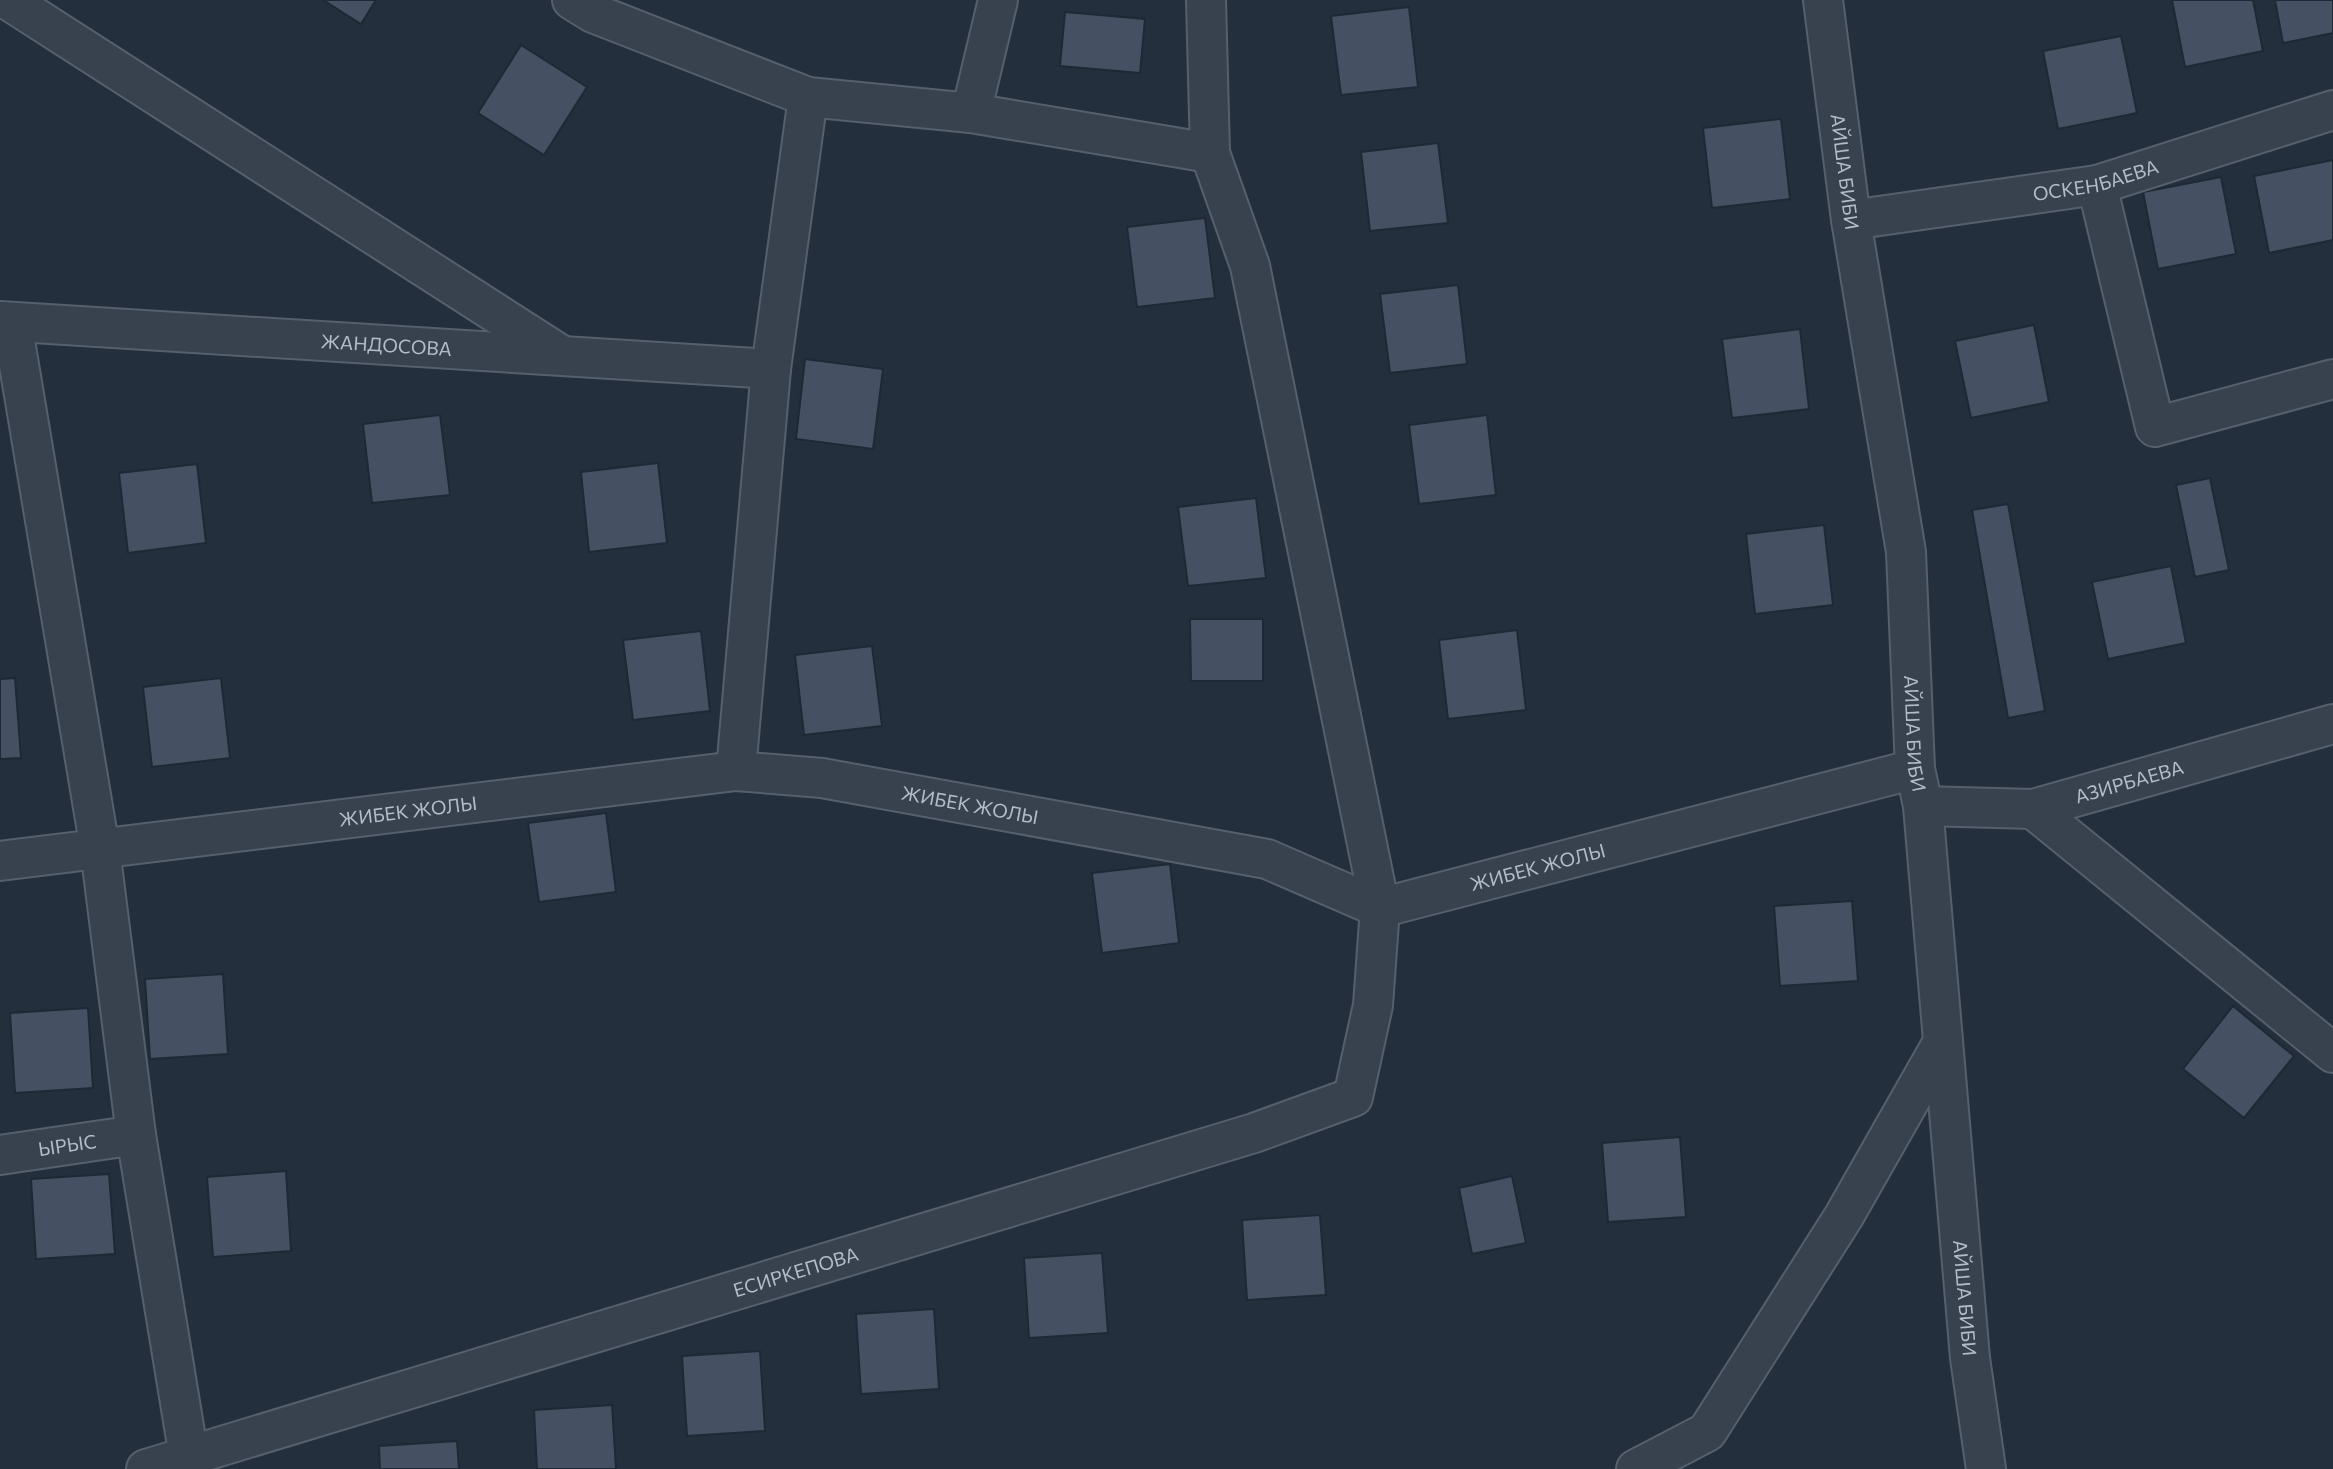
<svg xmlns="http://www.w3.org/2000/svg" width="2333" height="1469" font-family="Commissioner,sans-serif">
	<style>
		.building { fill: #455162; stroke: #1f2835; stroke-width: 2 }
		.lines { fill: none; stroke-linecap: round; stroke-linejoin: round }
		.minor-casing { stroke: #565f6c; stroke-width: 42 }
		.minor { stroke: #38414e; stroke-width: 38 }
		.labels { text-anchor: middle; stroke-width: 7; stroke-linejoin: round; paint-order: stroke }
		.street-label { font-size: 19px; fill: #b4bcc9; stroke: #1d2633 }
	</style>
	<rect width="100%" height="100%" fill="#242f3e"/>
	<g class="building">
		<polygon points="323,0 376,0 361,24"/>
		<polygon points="2172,0 2253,0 2263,51 2185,67"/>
		<polygon points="2275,0 2333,0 2333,33 2283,43"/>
		<polygon points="1409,7 1418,87 1341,95 1331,16"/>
		<polygon points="1065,12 1145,19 1140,73 1060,66"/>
		<polygon points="2121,36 2137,113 2058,129 2043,51"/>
		<polygon points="521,45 587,87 544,155 478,113"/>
		<polygon points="1781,119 1790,199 1712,208 1703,128"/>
		<polygon points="1438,143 1448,223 1370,231 1361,152"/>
		<polygon points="2333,160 2333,240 2269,253 2254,176"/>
		<polygon points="2221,177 2236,254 2158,269 2143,192"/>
		<polygon points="1205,218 1215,298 1137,307 1127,227"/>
		<polygon points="1458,285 1467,364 1390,373 1380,294"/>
		<polygon points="2034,325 2049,402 1971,418 1955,341"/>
		<polygon points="1800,329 1809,409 1732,418 1722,339"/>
		<polygon points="805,359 883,369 873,449 796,439"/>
		<polygon points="440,415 450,495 372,503 363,424"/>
		<polygon points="1487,415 1496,495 1419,504 1409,425"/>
		<polygon points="658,463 667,543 589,552 581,472"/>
		<polygon points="197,464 206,543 128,553 119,473"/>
		<polygon points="2210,478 2229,570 2195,577 2176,485"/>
		<polygon points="1256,498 1266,578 1188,586 1178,507"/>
		<polygon points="2008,504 2045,711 2008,718 1972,510"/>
		<polygon points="1824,525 1833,605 1755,614 1746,534"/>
		<polygon points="2171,566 2186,643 2108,659 2092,582"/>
		<polygon points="1190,619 1263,619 1263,681 1191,681"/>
		<polygon points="1517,630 1526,710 1448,719 1439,640"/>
		<polygon points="701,631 710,711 633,720 623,640"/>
		<polygon points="872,646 882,726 804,735 795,655"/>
		<polygon points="15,678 21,758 0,759 0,679"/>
		<polygon points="221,678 230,758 152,767 143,687"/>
		<polygon points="606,813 616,892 539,902 528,823"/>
		<polygon points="1170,864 1179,943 1102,953 1092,873"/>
		<polygon points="1852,901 1858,981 1780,986 1774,906"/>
		<polygon points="223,974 228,1054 150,1059 145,979"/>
		<polygon points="2233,1006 2294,1056 2244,1118 2183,1069"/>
		<polygon points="88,1008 93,1088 15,1093 10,1013"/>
		<polygon points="1680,1137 1686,1217 1608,1222 1602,1143"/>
		<polygon points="286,1171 291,1251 213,1257 207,1177"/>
		<polygon points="109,1174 115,1254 36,1259 31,1179"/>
		<polygon points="1512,1176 1526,1243 1472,1254 1459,1188"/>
		<polygon points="1320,1215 1326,1295 1247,1300 1242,1220"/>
		<polygon points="1102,1253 1108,1333 1029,1338 1024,1258"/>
		<polygon points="934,1309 939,1389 861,1394 856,1314"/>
		<polygon points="760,1351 765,1431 687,1436 682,1356"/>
		<polygon points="612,1405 616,1469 537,1469 534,1410"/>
		<polygon points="457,1441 459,1469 380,1469 379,1446"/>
	</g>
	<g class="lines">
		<defs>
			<g id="minor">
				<polyline points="8,0 561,355"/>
				<polyline points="572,0 593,13 808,97 971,113 1210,153"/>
				<path id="s1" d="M1823,0L1851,220L1906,552L1915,769L1923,806L1970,1358L1986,1469"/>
				<polyline points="971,113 998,0"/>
				<polyline points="2097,185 2155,427 2333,379"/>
				<path id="s2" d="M1851,220L2097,185L2333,110"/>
				<path id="s3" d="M0,321L771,369"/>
				<polyline points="12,323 100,849 136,1135 189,1457"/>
				<polyline points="736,771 771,369 808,97"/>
				<path id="s4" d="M1923,806L2033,809L2333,724"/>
				<polyline points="2033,809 2333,1053"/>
				<path id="s5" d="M0,861L736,771L822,778L1267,859L1380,908L1915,769"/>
				<path id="s6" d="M0,1155L136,1135"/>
				<path id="s7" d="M146,1469L1254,1133L1353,1097L1373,1005L1380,908L1250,266L1210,153L1206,0"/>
				<polyline points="1636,1469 1707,1432 1844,1216 1943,1042"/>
			</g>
		</defs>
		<use href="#minor" class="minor-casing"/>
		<use href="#minor" class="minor"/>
	</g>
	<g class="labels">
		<g class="street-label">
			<text dy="7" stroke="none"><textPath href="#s1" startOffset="173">АЙША БИБИ</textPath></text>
			<text dy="7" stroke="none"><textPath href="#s2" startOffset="248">ОСКЕНБАЕВА</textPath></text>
			<text dy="7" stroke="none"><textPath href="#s3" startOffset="387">ЖАНДОСОВА</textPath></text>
			<text dy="7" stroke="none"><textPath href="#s1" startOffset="740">АЙША БИБИ</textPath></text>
			<text dy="7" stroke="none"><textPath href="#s4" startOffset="210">АЗИРБАЕВА</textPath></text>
			<text dy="7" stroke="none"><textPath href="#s5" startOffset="978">ЖИБЕК ЖОЛЫ</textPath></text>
			<text dy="7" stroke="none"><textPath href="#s5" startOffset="411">ЖИБЕК ЖОЛЫ</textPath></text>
			<text dy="7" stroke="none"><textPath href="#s5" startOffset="1566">ЖИБЕК ЖОЛЫ</textPath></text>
			<text dy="7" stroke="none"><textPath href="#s6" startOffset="68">ЫРЫС</textPath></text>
			<text dy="7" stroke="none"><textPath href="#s7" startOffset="679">ЕСИРКЕПОВА</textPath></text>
			<text dy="7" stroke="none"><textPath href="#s1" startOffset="1307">АЙША БИБИ</textPath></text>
		</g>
	</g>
</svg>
